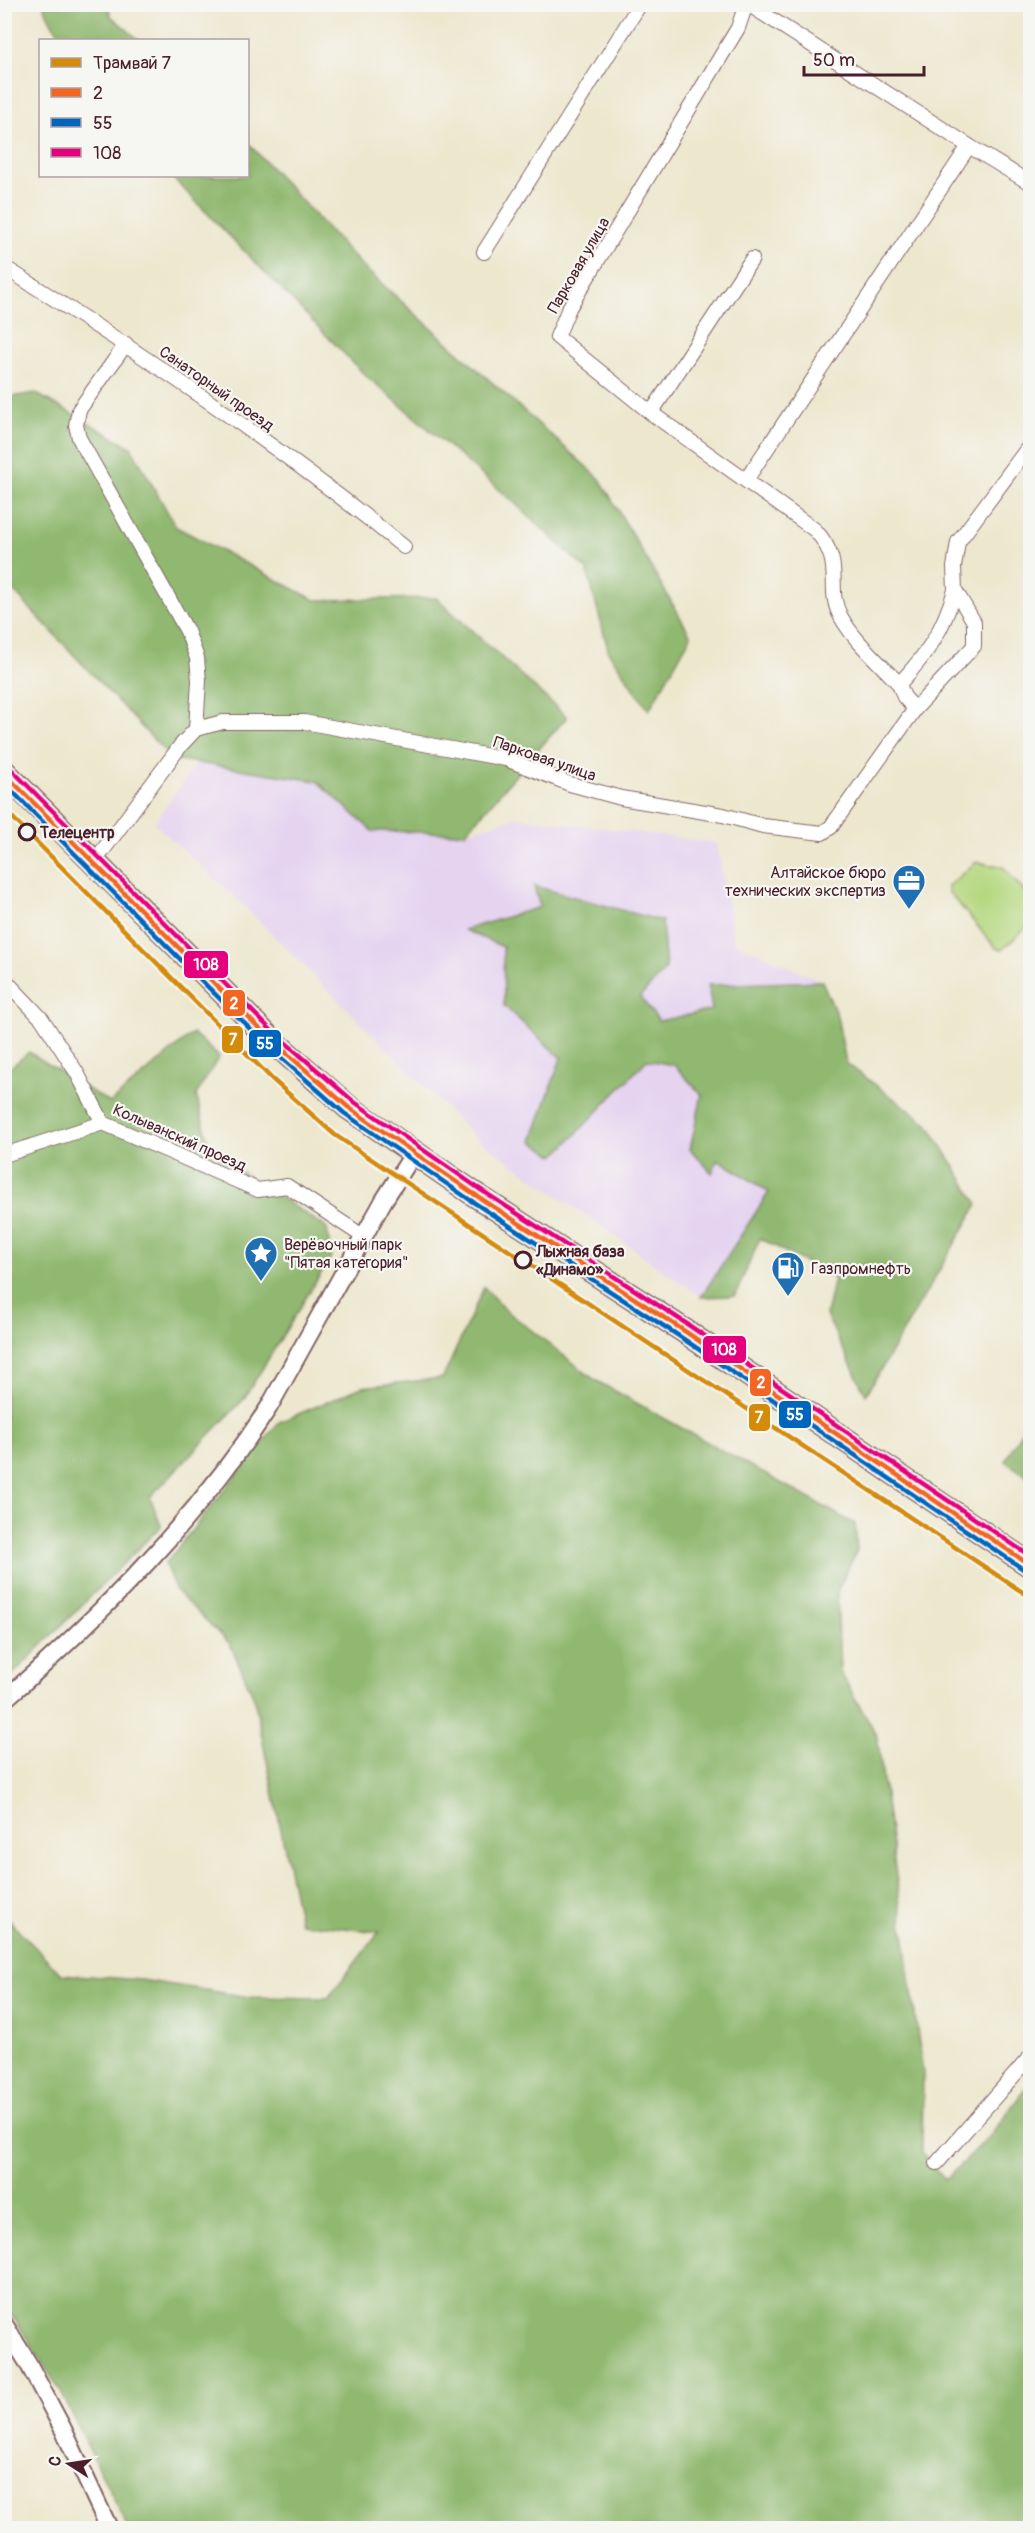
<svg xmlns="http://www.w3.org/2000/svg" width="1035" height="2533" font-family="Pangolin,sans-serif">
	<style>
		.built { fill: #e5d3f0 }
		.green { fill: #b5d881; stroke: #807c56; stroke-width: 1.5 }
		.forest { fill: #90b86f; stroke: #6d6c4d; stroke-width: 1.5 }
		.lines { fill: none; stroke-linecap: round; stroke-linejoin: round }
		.minor-casing { stroke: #836564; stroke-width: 16 }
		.tertiary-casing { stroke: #836564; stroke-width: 20 }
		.trunk-casing { stroke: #836564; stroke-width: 26 }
		.minor { stroke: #fff; stroke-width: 14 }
		.tertiary { stroke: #fff; stroke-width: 16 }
		.trunk { stroke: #fcba8d; stroke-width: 22 }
		.bus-1-casing { stroke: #f6f6f2; stroke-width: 9 }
		.bus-2-casing { stroke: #f6f6f2; stroke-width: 9 }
		.bus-3-casing { stroke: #f6f6f2; stroke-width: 9 }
		.bus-1 { stroke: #f26522; stroke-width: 4.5 }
		.bus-2 { stroke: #0065bd; stroke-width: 4.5 }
		.bus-3 { stroke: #e5007d; stroke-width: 4.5 }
		.tram-1-casing { stroke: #f6f6f2; stroke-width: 9 }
		.tram-1 { stroke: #d48b09; stroke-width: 4.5 }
		.stop-dot { fill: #f6f6f2; stroke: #4a1f2b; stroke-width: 3 }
		.labels { text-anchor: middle; stroke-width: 4.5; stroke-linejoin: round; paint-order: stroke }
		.street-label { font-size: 16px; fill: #4a1f2b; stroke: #f6f6f2 }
		.stop-label { font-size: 16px; font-weight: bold; fill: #4a1f2b; stroke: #f6f6f2; text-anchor: start }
		.poi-label { font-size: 16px; fill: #4a1f2b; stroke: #f6f6f2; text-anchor: start }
		.line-badge { stroke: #f6f6f2; stroke-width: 2 }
		.badge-label { font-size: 16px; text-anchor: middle; font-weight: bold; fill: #fff }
	</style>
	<rect width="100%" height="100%" fill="#f6f6f2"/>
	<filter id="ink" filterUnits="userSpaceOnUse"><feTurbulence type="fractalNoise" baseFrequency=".0167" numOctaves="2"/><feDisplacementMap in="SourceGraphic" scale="12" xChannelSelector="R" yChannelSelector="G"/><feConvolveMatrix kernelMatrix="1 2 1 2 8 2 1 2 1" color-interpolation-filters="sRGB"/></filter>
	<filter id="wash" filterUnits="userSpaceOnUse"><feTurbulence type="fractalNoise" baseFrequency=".008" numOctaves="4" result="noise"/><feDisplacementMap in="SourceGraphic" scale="24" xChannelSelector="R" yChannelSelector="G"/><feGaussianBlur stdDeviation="1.35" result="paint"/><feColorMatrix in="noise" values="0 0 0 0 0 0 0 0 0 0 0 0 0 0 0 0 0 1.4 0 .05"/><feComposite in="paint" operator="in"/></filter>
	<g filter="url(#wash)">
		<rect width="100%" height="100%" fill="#ede7ce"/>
		<polygon class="built" points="197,763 317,781 372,831 465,833 517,817 717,843 734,942 822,981 769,1192 701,1297 475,1137 236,898 154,823"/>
		<path class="green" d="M980,862C988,866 995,864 1003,867L1030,898V924L1002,950L996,948L948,891V886L975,863Z"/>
		<g class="forest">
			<polygon points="43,5 108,5 111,16 139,40 65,40 53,25"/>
			<polygon points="248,143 363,267 600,479 691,636 649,710 609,653 587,570 509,498 363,373 171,176 248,176"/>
			<polygon points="35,393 131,447 176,527 315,600 436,598 567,717 465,833 372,831 317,781 172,759 5,582 5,398"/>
			<polygon points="534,886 662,921 666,969 640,997 659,1021 712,1010 708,985 822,981 837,1016 846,1063 928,1124 978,1204 866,1395 826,1315 834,1278 760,1238 735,1296 701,1297 769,1192 718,1159 712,1173 690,1149 702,1095 674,1065 647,1060 555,1156 532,1141 561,1058 504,1006 503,947 464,930 540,907"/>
			<polygon points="193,1033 219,1057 196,1095 211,1152 327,1228 331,1257 243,1400 150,1497 161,1526 5,1682 5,1072 29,1052 110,1103"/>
			<polygon points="484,1287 503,1308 595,1380 855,1524 857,1550 837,1591 840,1672 877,1736 923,2073 922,2154 945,2180 991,2135 1030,2082 1030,2528 128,2528 61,2392 5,2304 4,1915 61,1974 141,1980 250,1997 328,1998 379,1932 300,1923 254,1698 230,1644 176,1591 165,1564 279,1422 362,1387 443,1378"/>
			<polygon points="1030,1416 1030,1478 1005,1461"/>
		</g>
	</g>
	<g filter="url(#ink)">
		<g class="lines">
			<defs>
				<g id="minor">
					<polyline points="748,4 969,146 1030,183"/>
					<polyline points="484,252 640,4"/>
					<path d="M4,267C142,354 277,444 404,547"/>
					<polyline points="126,344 79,410 76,425 79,438 187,631 197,658 199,681 196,729"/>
					<polyline points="651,413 752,259"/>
					<polyline points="746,480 969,146"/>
					<path d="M899,684C927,654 943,631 955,590"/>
					<polyline points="915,709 974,646 974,622 955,590 954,567 958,542 1030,445"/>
					<path d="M95,861L181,745L196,729L223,722H304L506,759L570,784L621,798L723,815L763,826L822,833L831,827L915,709L904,697L899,684C880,663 854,641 841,617C824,587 847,565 815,530L651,413L557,337L569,308L738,28L746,4"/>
					<polyline points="4,979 42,1019 77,1073 103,1123 258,1190 287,1186 364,1237"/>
					<polyline points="4,1155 103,1123"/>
					<polyline points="937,2163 1030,2057"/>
				</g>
				<g id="tertiary">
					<path d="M4,1700C104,1613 198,1517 269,1407L384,1200L414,1153"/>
					<polyline points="4,2324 28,2363 63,2429 109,2528"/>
				</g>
				<polyline id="trunk" points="4,772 267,1036 348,1107 474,1194 683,1330 1030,1565"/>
			</defs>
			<use href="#minor" class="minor-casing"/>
			<use href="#tertiary" class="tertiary-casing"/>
			<use href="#trunk" class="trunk-casing"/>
			<use href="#minor" class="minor"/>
			<use href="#tertiary" class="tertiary"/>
			<use href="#trunk" class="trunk"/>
			<defs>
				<polyline id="bus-1" points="4,773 267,1036 348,1107 474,1194 683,1330 1030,1565"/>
				<polyline id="bus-2" points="4,783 262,1041 344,1113 470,1200 679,1336 1026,1571"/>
				<polyline id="bus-3" points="9,767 272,1031 353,1101 478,1188 687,1324 1030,1556"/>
			</defs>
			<use href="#bus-1" class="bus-1-casing"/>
			<use href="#bus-2" class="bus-2-casing"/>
			<use href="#bus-3" class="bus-3-casing"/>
			<use href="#bus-1" class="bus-1"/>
			<use href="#bus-2" class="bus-2"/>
			<use href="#bus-3" class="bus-3"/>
			<defs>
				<polyline id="tram-1" points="4,809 272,1079 335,1135 1030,1597"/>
			</defs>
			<use href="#tram-1" class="tram-1-casing"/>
			<use href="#tram-1" class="tram-1"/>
		</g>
	</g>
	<defs>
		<symbol id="office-pin" viewBox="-11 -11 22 30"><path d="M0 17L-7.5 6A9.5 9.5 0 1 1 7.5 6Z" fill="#1f6fb2" stroke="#f6f6f2"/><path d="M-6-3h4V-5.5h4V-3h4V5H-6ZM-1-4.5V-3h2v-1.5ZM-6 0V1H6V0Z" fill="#fff"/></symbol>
		<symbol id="sight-pin" viewBox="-11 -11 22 30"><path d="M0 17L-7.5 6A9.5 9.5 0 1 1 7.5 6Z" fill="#1f6fb2" stroke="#f6f6f2"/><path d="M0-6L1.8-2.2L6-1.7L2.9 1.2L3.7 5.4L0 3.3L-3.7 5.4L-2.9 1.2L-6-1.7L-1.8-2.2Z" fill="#fff"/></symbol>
		<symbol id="fuel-pin" viewBox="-11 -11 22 30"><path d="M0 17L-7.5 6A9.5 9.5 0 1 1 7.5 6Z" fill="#1f6fb2" stroke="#f6f6f2"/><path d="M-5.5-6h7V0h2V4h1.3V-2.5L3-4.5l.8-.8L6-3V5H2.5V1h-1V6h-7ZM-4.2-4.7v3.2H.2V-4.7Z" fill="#fff"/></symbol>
	</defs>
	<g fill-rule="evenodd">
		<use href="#office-pin" x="890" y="862" width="38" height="52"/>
		<use href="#sight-pin" x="242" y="1234" width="38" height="52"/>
		<use href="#fuel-pin" x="769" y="1249" width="38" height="52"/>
	</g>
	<g class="stop-dot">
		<circle cx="27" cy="832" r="8"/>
		<circle cx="523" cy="1260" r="8"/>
	</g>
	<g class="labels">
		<g class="street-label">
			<text transform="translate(578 265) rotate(-60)" y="6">Парковая улица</text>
			<text transform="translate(217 388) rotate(35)" y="6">Санаторный проезд</text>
			<text transform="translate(545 758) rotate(19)" y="6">Парковая улица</text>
			<text transform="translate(180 1137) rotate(24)" y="6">Колыванский проезд</text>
		</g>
		<g class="stop-label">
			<text x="40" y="838">Телецентр</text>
			<text x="536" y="1257">Лыжная база<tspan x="536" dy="18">«Динамо»</tspan></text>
		</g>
		<g class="poi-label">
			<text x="886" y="878" text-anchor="end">Алтайское бюро<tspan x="886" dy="18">технических экспертиз</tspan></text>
			<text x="284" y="1250">Верёвочный парк<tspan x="284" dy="18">"Пятая категория"</tspan></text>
			<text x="811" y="1274">Газпромнефть</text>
		</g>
	</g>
	<g class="line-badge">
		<rect x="183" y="950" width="46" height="29" rx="6" fill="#e5007d"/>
		<rect x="222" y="989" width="24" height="28" rx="6" fill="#f26522"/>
		<rect x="221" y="1025" width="23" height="29" rx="6" fill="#d48b09"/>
		<rect x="248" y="1029" width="34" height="29" rx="6" fill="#0065bd"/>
		<rect x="702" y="1335" width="45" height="29" rx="6" fill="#e5007d"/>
		<rect x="749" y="1368" width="23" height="29" rx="6" fill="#f26522"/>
		<rect x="778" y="1400" width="34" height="29" rx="6" fill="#0065bd"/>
		<rect x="748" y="1403" width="23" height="29" rx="6" fill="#d48b09"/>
	</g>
	<g class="badge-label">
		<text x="206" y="970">108</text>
		<text x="234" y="1009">2</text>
		<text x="233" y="1045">7</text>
		<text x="265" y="1049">55</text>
		<text x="724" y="1355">108</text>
		<text x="761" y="1388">2</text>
		<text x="795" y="1420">55</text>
		<text x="759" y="1423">7</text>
	</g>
	<rect width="1035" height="2533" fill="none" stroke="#f6f6f2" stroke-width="24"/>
	<rect x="39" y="39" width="210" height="138" fill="#f6f6f2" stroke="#b1a0a2" stroke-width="1.5"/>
	<rect x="51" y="58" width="30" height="9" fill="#d48b09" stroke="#b1a0a2" stroke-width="1.5"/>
	<text x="93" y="69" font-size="18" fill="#4a1f2b">Трамвай 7</text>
	<rect x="51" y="88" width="30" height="9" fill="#f26522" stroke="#b1a0a2" stroke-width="1.5"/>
	<text x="93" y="99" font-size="18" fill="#4a1f2b">2</text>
	<rect x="51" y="118" width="30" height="9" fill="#0065bd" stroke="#b1a0a2" stroke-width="1.5"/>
	<text x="93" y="129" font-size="18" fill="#4a1f2b">55</text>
	<rect x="51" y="148" width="30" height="9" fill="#e5007d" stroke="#b1a0a2" stroke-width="1.5"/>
	<text x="93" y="159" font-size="18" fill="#4a1f2b">108</text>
	<g transform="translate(69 2464) rotate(282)" stroke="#f6f6f2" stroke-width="4.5" paint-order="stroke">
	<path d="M0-4.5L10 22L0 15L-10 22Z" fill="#4a1f2b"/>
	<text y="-9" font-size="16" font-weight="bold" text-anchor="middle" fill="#4a1f2b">С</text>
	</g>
	<path d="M804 66v9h120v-9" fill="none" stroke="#4a1f2b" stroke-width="3"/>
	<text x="813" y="66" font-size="18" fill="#4a1f2b" stroke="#f6f6f2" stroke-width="4.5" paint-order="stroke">50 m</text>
</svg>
